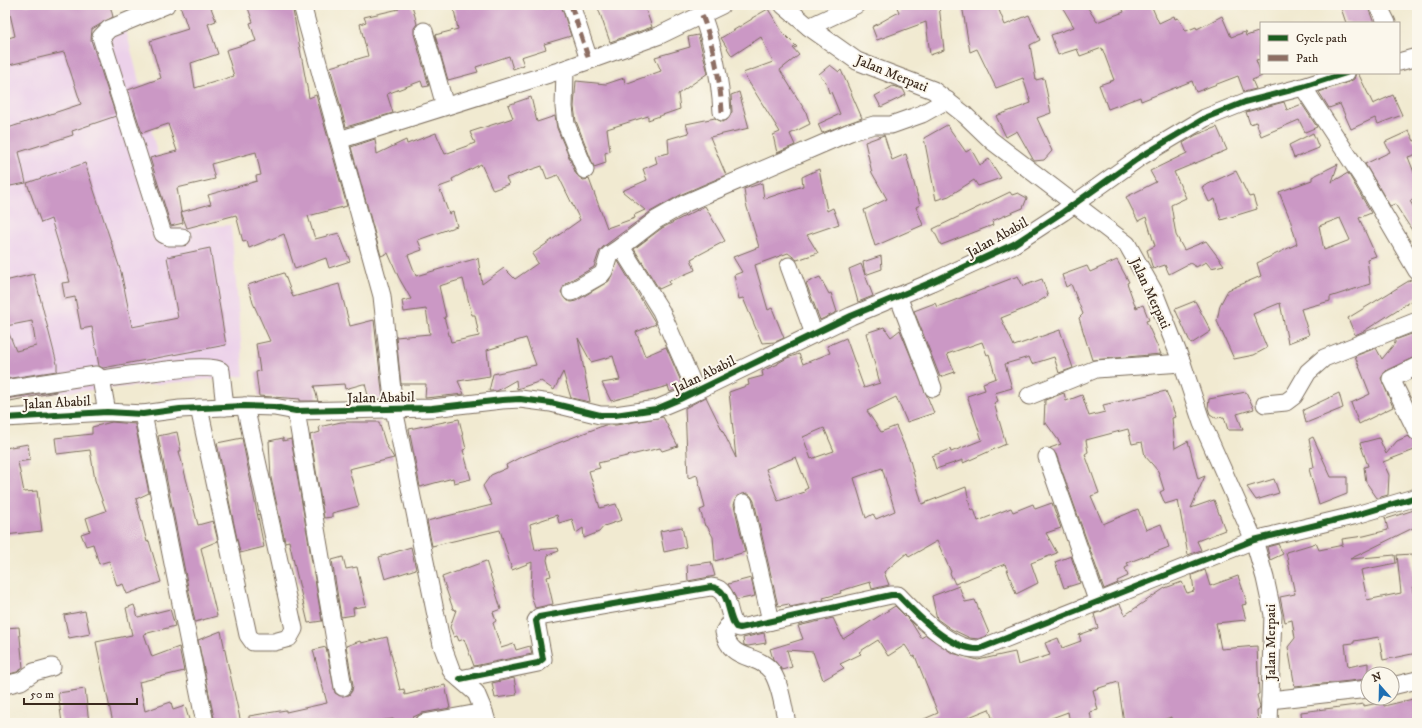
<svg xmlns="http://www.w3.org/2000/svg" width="1422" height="728" font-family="'IM FELL DW Pica',serif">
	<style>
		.built { fill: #ecd1ea }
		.building { fill: #cb98c5; fill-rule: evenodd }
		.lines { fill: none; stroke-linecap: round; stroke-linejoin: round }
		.minor-casing { stroke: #7b6d5d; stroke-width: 19 }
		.minor { stroke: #fff; stroke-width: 17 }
		.quiet { stroke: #8d6e63; stroke-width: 5; stroke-dasharray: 10 5; stroke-linecap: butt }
		.cycleway-casing { stroke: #fbf7ec; stroke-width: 8 }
		.cycleway { stroke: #1b5e20; stroke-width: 6 }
		.labels { text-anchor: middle; stroke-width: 4; stroke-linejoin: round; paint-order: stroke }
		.street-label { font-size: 14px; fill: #3b2a1e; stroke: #fbf7ec }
	</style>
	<rect width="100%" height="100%" fill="#fbf7ec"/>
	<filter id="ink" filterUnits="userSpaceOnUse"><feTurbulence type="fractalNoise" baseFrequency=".025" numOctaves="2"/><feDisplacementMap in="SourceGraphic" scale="8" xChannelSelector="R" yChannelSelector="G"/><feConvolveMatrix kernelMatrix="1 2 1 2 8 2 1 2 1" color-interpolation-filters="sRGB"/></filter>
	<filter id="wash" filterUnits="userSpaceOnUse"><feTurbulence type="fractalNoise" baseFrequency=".012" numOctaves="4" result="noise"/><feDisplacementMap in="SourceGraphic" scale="16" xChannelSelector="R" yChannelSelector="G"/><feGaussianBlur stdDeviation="0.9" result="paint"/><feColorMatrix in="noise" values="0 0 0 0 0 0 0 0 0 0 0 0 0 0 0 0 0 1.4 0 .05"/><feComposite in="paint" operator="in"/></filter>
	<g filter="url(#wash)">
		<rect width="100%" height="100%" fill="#f1ead1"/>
		<polygon class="built" points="124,22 176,228 231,225 244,376 5,398 5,61"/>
		<g id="blocks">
			<g class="building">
				<polygon points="8,5 110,5 113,17 92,29 91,40 116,116 72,131 73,135 19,152 26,183 5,187 5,129 81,104 64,52 5,66 5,39 15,36"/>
				<path d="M180,5H210L216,21L208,24L218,54L191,63L195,88L234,76L226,50L256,41L250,23L253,22L247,5H292L309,98L316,95L347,206L308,216L315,239L339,233L350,261L329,268L326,258L295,269L284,234L249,248L247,241L243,242L236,215L187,228L181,212L183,223L171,226L150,158L177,151L168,124L142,133L128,90L161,78L150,41L188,29ZM256,152L261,175L256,176L257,181L208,195L211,204L181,212L177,188L215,179L211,164Z"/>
				<polygon points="398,5 412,5 417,24 414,28 414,34 429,86 423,87 421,81 387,94 393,113 346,127 330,67 368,56 360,24 366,22 364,17 399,9"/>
				<polygon points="453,5 544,5 544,9 561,5 571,36 544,44 546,49 521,57 524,65 513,69 509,56 476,67 478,72 448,80 435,35 458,29"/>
				<polygon points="597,5 644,5 652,27 610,42"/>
				<polygon points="896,5 939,5 944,50 930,55 926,22 877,40 872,27 899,12"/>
				<polygon points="962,5 997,5 1005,25 1029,15 1040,40 1030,45 1036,80 1044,78 1051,113 1037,118 1052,151 1044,160 1034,161 1017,131 1006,137 996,116 1031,103 1023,78 996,88 977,49 970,52"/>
				<polygon points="1061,5 1086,5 1097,22 1124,12 1121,5 1151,5 1159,23 1174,16 1175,19 1178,18 1186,31 1196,27 1197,29 1222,16 1231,37 1245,32 1246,36 1261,31 1261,59 1256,60 1262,76 1252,80 1256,89 1244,92 1238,76 1196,92 1192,81 1141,101 1140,97 1108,109 1099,85 1114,80 1102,48 1080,56 1077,49 1058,55 1051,35 1074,27"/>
				<polygon points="1340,5 1367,5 1374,23 1346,23"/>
				<polygon points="768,9 783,33 797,47 793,48 799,55 780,70 806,112 810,124 790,134 795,145 777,153 773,135 780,132 743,73 773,62 761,37 732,56 721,38 752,19 752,18"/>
				<polygon points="698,35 708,73 678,94 680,109 648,120 648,116 607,129 610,151 605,153 606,163 594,167 576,121 574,107 576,81 606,84 624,78 625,84 661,71 655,57 690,47 688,37"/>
				<polygon points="830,65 839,72 841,70 862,118 822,133 818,124 840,114 831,92 829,93 826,82 819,74"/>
				<polygon points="1356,73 1358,73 1373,104 1393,95 1402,115 1378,124 1375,118 1351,129 1340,104 1329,108 1319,92 1349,82 1354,79"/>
				<polygon points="893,86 903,89 906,95 881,107 875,96"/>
				<path d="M739,92L749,128L710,137L726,175L682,194L650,212L603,247L599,252L594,267L566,283L561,292L566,300L571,302L576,301L609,281L618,261L656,324L636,332L645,356L666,347L683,386L670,392L668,386L611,401L602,383L620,380L613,356L591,362L578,338L590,402L571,398L563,372L554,390L541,381L517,389L516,380L497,391H489L493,374L536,365L526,338L487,350L490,376L458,381L464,394L425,398L426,384H401L396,337L430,334L426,309L404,312L402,301L411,299L399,278L388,253L381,256L351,147L375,139L377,154L406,140L407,144L436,133L445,154L475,143L470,132L513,118L508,105L531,97L537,122L555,116L557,128L576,174L583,180L589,179L607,228L635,218L634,215L645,210L622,191L647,180L643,169L657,163L655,156L669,153L668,139L689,133L686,124L715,118L722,122L727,120L732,112L731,95ZM481,164L493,190L509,184L506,178L542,166L547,179L558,175L580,220L532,254L538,263L515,279L504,268L482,284L478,258L416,276L408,255L422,250L418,240L457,226L453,212L449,214L439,187L453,182L452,179ZM463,279L472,315H475L479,336L451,342L444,317H446L439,286Z"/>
				<polygon points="1284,102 1287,110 1302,104 1317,127 1305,132 1299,120 1261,136 1256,122 1250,124 1246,112"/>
				<polygon points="947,125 966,152 971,149 980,165 989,159 1001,178 978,186 974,180 949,196 936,200 924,138"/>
				<polygon points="1217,127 1227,150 1174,172 1186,198 1171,205 1176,235 1184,250 1206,241 1224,265 1211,268 1206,262 1196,267 1190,263 1169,274 1165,265 1153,269 1147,250 1155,246 1146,217 1138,221 1126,197 1156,182 1150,171 1187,153 1183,143 1196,135"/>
				<polygon points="1409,131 1414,141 1417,140 1417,154 1408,157 1417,180 1417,198 1410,201 1417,213 1417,238 1395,204 1390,206 1365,164 1390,152 1385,142"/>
				<polygon points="1313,133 1319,148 1294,158 1289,145"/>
				<polygon points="884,135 892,160 906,154 920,205 916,207 923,225 875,246 864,210 887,199 872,173 865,142"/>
				<polygon points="85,163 121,272 132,327 178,318 167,257 210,248 226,345 103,368 99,366 92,327 81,329 75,297 65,299 62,283 70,282 51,219 41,223 27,183"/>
				<path d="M1338,164L1332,182L1348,173L1371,213L1359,218L1376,256L1367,259L1370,284L1330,297V301L1301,309L1309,335L1288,343L1280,303L1253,314L1267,348L1254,355L1234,359L1217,321L1220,305L1228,290L1261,276L1257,263L1297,244L1290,219L1279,192L1312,180V177ZM1340,218L1350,240L1324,250L1319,226Z"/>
				<polygon points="819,169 827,211 833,208 839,224 807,235 818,253 797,260 788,253 755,265 768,310 772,308 784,338 775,342 762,343 743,298 739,299 734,275 742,272 733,257 759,247 746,204 744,189 762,183 764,199 803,186 802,177"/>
				<polygon points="1236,171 1249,197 1253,196 1257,209 1221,220 1215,199 1209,202 1202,187"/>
				<polygon points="1010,192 1012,195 1018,193 1027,198 1023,208 992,221 993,225 941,245 933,229"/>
				<polygon points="705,206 725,241 691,259 695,270 669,281 670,284 659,289 634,249 662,228"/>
				<polygon points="881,256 882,269 865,275 863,262"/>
				<polygon points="1117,260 1129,282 1127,283 1136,308 1143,305 1149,320 1146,321 1161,354 1092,360 1079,318 1083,314 1071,284 1066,287 1062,275 1087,266 1090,272"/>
				<polygon points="861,264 873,296 858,302 849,269"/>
				<polygon points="284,273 293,297 339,284 350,326 374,320 383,399 369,399 365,384 363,384 345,389 344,384 314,386 318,401 300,401 300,399 259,396 256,372 260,371 256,344 270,341 253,303 248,285"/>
				<path d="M34,274L57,364V371L5,379V281ZM32,321L36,346L16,351L6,326Z"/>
				<polygon points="1018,276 1023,286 1042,279 1048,296 1031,306 1001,318 1014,346 1060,330 1073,368 1059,373 1054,357 1032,364 1029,357 1005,364 1012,388 995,393 998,401 994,403 1006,444 963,463 963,460 936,469 932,456 950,449 951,452 982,440 967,396 985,390 983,383 996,378 989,354 987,355 982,342 947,354 955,372 940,377 914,311 935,303 937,307"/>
				<polygon points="820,277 829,294 831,293 837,312 820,320 806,283"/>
				<polygon points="1412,279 1417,281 1417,297 1364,331 1355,335 1348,318"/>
				<polygon points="1195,301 1211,331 1191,344 1175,309"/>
				<path d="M884,327L891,337L900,330L934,413L907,422L896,397L867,411L881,432L896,426L909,457L922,504L966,487L971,510L974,509L978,521L1011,508L1013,512L1033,504L1035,509L1052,503L1061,528L1046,533L1057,553L1031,563L1038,583L1016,594L1005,564L955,584L950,573L951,572L937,541L909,557L907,553L884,572L889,585L872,589L870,582L840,591L841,593L823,598L824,600L790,607L789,604L778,606L754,501L751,496L747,493L737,496L734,505L745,552L715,561L713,537L707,526H705L700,510L705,508L697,475L688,478L685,408L706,397L736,458L729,392L749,385L748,380L763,376L762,371L778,364V363L787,358L799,354L803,364L830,353L827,346L846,338L864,388L880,383L866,333ZM824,428L834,451L811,459L803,437ZM796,457L808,488L804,490L805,492L778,501L766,469ZM882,468L895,511L876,519L873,514L866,518L854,478Z"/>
				<polygon points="1417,332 1417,356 1387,370 1381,378 1393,407 1359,424 1351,403 1370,394 1355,356 1376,348 1382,359 1395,343 1395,340"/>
				<polygon points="56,391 56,392 5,402 5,399"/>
				<polygon points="1166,391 1176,417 1172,418 1175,448 1188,441 1198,479 1205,476 1191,508 1214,500 1225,530 1197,541 1201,550 1188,555 1178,500 1165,504 1160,492 1164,490 1158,471 1145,456 1142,442 1132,444 1128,429 1086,440 1088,452 1085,454 1099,493 1091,496 1103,524 1138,509 1146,530 1161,524 1169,547 1127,563 1129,566 1125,568 1128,576 1117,581 1118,583 1104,589 1056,454 1050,448 1061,444 1046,423 1044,424 1045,400 1064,393 1066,401 1082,395 1089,416 1105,412 1103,405"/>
				<polygon points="1246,392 1254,409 1237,414 1243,430 1228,430 1224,417 1216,418 1210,414 1208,408 1209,399"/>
				<polygon points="1339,393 1343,408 1306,423 1303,410"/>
				<polygon points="663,417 678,446 662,451 660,448 598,463 600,468 589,471 600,508 616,504 622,520 604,526 599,532 584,538 583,528 576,533 572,519 559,523 557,515 530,524 535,550 558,548 559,551 548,555 547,560 551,576 547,577 553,604 535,608 531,595 532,562 512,570 500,530 432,546 427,521 492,505 483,486 491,475 507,468 506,465 519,458 605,425 616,425"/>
				<polygon points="459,419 466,449 463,450 471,479 454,483 453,478 420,487 409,429"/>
				<polygon points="112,422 135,424 149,493 136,499 147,542 149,541 161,582 127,594 123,584 117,586 109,561 99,564 93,544 86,546 81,534 90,531 86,518 106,511 95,480 90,450 57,454 55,438 92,434 92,427"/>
				<polygon points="341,422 379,422 386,445 394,458 349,469 359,506 332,513 332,517 324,518 310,435 320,432 319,427"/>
				<polygon points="177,432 181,451 179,451 198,525 213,521 218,541 201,548 217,616 195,622 158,436"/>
				<polygon points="1408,436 1412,440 1417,442 1417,449 1383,462 1389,475 1388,495 1377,498 1366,482 1364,467 1368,466 1360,443 1379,438 1386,454 1397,441"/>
				<polygon points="1313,437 1331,477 1347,477 1347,494 1319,505 1309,469 1314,467 1309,439"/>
				<polygon points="242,438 264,547 240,553 217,443"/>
				<polygon points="283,438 283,441 291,439 322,621 308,623 289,541 285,542 271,478 269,441"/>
				<polygon points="28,444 30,460 18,462 24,492 37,491 42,531 5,535 5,448"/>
				<polygon points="1274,479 1279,493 1256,500 1247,487"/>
				<polygon points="1417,509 1417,526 1350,559 1395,555 1396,563 1361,570 1367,600 1401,593 1397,555 1412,554 1415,587 1412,587 1417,608 1417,653 1383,660 1379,637 1354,641 1354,643 1345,644 1348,667 1368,663 1368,679 1295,687 1288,647 1295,638 1292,620 1285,622 1280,597 1295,594 1286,552 1316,543 1319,550 1343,545 1342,539 1364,536 1388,530 1385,517 1386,519"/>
				<polygon points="682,527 686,547 664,552 660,531"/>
				<polygon points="1278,544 1283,554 1270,560 1267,547"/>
				<polygon points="411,547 416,569 385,579 379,557"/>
				<polygon points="1071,556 1080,583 1064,588 1055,562"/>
				<polygon points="343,557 346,569 357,567 366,606 353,608 354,615 341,617 332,560"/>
				<polygon points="486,561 501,609 493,612 496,621 493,623 501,648 514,644 516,650 530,646 532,654 474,666 464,639 459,641 457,636 454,637 450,627 456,610 453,609 442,577"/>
				<polygon points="711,562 715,576 688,581 687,565"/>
				<polygon points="1205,570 1210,586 1238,576 1244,593 1247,604 1242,605 1246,620 1216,623 1221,649 1257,646 1259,694 1257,695 1260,707 1259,710 1257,711 1258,723 1171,723 1171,717 1155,723 1124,723 1118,682 1093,690 1098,710 1090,712 1092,723 1070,723 1068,712 1038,723 994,723 989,709 954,723 915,723 938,713 915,656 913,657 905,645 888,656 878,640 859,652 861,654 840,664 844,668 823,680 813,652 787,650 792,667 782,670 773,659 770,649 803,639 798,626 833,618 843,639 895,606 911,622 921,638 926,635 952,653 978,660 1015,652 1018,665 1050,655 1045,643 1058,638 1062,648 1081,641 1079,635 1098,628 1094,614 1120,604 1125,615 1165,588 1182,582 1187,593 1194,591 1192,575"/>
				<polygon points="751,578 755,596 737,600 728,584"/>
				<polygon points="959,586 965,602 975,600 989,633 986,636 978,639 970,638 951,629 937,619 932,596"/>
				<polygon points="134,605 138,617 170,609 175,626 144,634 152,657 179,647 184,671 139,682 145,711 171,702 173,710 185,706 190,723 113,723 96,642 132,635 126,608"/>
				<polygon points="85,611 90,634 69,638 64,615"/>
				<polygon points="19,627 23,668 17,672 5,675 5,628"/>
				<polygon points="221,631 228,665 241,723 215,723 198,640"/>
				<polygon points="764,633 766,643 748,646 744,645 743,638"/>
				<polygon points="387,637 400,690 404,689 405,695 445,685 450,708 422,713 409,719 409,721 397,723 393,719 372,722 372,723 249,723 249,716 286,710 286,712 327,703 313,650 326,647 335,693 340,696 349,695 352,691 353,685 346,646 360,641 361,643"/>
				<polygon points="514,678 517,695 495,698 492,683"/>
				<polygon points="85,689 89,723 62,723 58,693"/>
				<polygon points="1417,698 1417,723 1332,723 1332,720 1302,723 1301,712 1364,704 1364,706 1383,702 1384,706"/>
			</g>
		</g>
	</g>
	<g filter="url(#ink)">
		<use href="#blocks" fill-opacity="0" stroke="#7b6d5d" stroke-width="1"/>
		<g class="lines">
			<defs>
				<g id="minor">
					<polyline points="166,5 109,29 101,37 163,234 169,237 182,237"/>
					<polyline points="302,5 382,296 394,409 442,645 452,672 476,693 484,712"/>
					<polyline points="571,5 589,60"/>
					<polyline points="783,5 809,27 857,61 933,90 965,115 992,141 1127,244 1154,292 1182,363 1202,423 1254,540 1265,578 1273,615 1269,723"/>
					<polyline points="1378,5 1387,23"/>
					<path d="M702,15C714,47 720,78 722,112"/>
					<polyline points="809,27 856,5"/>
					<polyline points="424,31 445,106"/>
					<polyline points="1399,62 1417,57"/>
					<polyline points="565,69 564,107 566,124 585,170"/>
					<polyline points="1303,87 1362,177 1417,271"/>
					<polyline points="339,140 565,69 660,35 722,5"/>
					<polyline points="789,266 814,334"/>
					<polyline points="571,292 601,275 604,271 609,255 621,247"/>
					<polyline points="898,296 933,388"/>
					<polyline points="1417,366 1391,379 1417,432"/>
					<path d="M101,379C121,377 209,361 221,371L225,407"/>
					<polyline points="5,389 96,375 101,379 107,412"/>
					<polyline points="696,391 661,311 621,247 656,220 686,203 850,132 874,125 891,125 922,114 947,100"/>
					<polyline points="1029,396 1096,369 1182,363"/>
					<polyline points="1265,404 1286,402 1294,396 1308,372 1324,358 1417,321"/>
					<polyline points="199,408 248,635 253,642 274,642 289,638 294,629 245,406"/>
					<polyline points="296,411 343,687"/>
					<polyline points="143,414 205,723"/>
					<polyline points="5,418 107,412 143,414 180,409 245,406 274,407 296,411 432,408 502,400 520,399 551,403 600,415 615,415 656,409 680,399 851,316 932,282 1014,244 1063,212 1140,157 1205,118 1245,102 1303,87 1346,73"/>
					<polyline points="1047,457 1098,603"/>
					<polyline points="744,503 771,621"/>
					<path d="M733,623L727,627L724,632C731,663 757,652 772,672C781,686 783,707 787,723"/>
					<path d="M460,679L538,663L543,659L536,621L539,617L711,587C731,588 726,615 736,627L740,628L891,595H898C916,614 951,651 979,649L1254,540L1353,516L1417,497"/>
					<polyline points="5,685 21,681 34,672 52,667"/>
					<polyline points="1392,686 1417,680"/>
					<polyline points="1270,700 1368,689"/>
					<polyline points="424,723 484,712 487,722"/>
				</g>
			</defs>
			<use href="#minor" class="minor-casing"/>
			<use href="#minor" class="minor"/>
			<g class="quiet">
				<polyline points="571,5 589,60"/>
				<path d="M702,15C714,47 720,78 722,112"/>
			</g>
			<defs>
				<g id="cycleway">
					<polyline points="5,418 107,412 143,414 180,409 245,406 274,407 296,411 432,408 502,400 520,399 551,403 600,415 615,415 656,409 680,399 851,316 932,282 1014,244 1063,212 1140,157 1205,118 1245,102 1303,87 1346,73"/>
					<path d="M460,679L538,663L543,659L536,621L539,617L711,587C731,588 726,615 736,627L740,628L891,595H898C916,614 951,651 979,649L1254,540L1353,516L1417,497"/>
				</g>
			</defs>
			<use href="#cycleway" class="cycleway-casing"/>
			<use href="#cycleway" class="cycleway"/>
		</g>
	</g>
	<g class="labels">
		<g class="street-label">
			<text transform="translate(892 73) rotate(22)" y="5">Jalan Merpati</text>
			<text transform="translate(997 237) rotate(-29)" y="5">Jalan Ababil</text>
			<text transform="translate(1151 293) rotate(65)" y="5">Jalan Merpati</text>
			<text transform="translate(704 374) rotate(-26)" y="5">Jalan Ababil</text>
			<text transform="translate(381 397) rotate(-1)" y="5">Jalan Ababil</text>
			<text transform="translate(57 402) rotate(-3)" y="5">Jalan Ababil</text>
			<text transform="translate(1270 642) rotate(-90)" y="5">Jalan Merpati</text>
		</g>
	</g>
	<rect width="1422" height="728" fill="none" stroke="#fbf7ec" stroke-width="20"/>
	<rect x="1260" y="22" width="140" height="52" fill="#fbf7ec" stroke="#aea59a"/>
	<rect x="1268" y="35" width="20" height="6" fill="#1b5e20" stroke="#aea59a"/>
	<text x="1296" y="42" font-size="12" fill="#3b2a1e">Cycle path</text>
	<rect x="1268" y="55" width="20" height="6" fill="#8d6e63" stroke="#aea59a"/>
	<text x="1296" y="62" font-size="12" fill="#3b2a1e">Path</text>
	<g transform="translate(1380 686) rotate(340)"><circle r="19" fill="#fbf7ec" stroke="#aea59a"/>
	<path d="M0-3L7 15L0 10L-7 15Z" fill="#1f6fb2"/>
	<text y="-6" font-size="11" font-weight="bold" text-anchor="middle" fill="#3b2a1e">N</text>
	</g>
	<path d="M24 698v6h113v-6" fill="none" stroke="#3b2a1e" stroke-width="2"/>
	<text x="30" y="698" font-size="12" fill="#3b2a1e" stroke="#fbf7ec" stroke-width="3" paint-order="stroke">50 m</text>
</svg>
